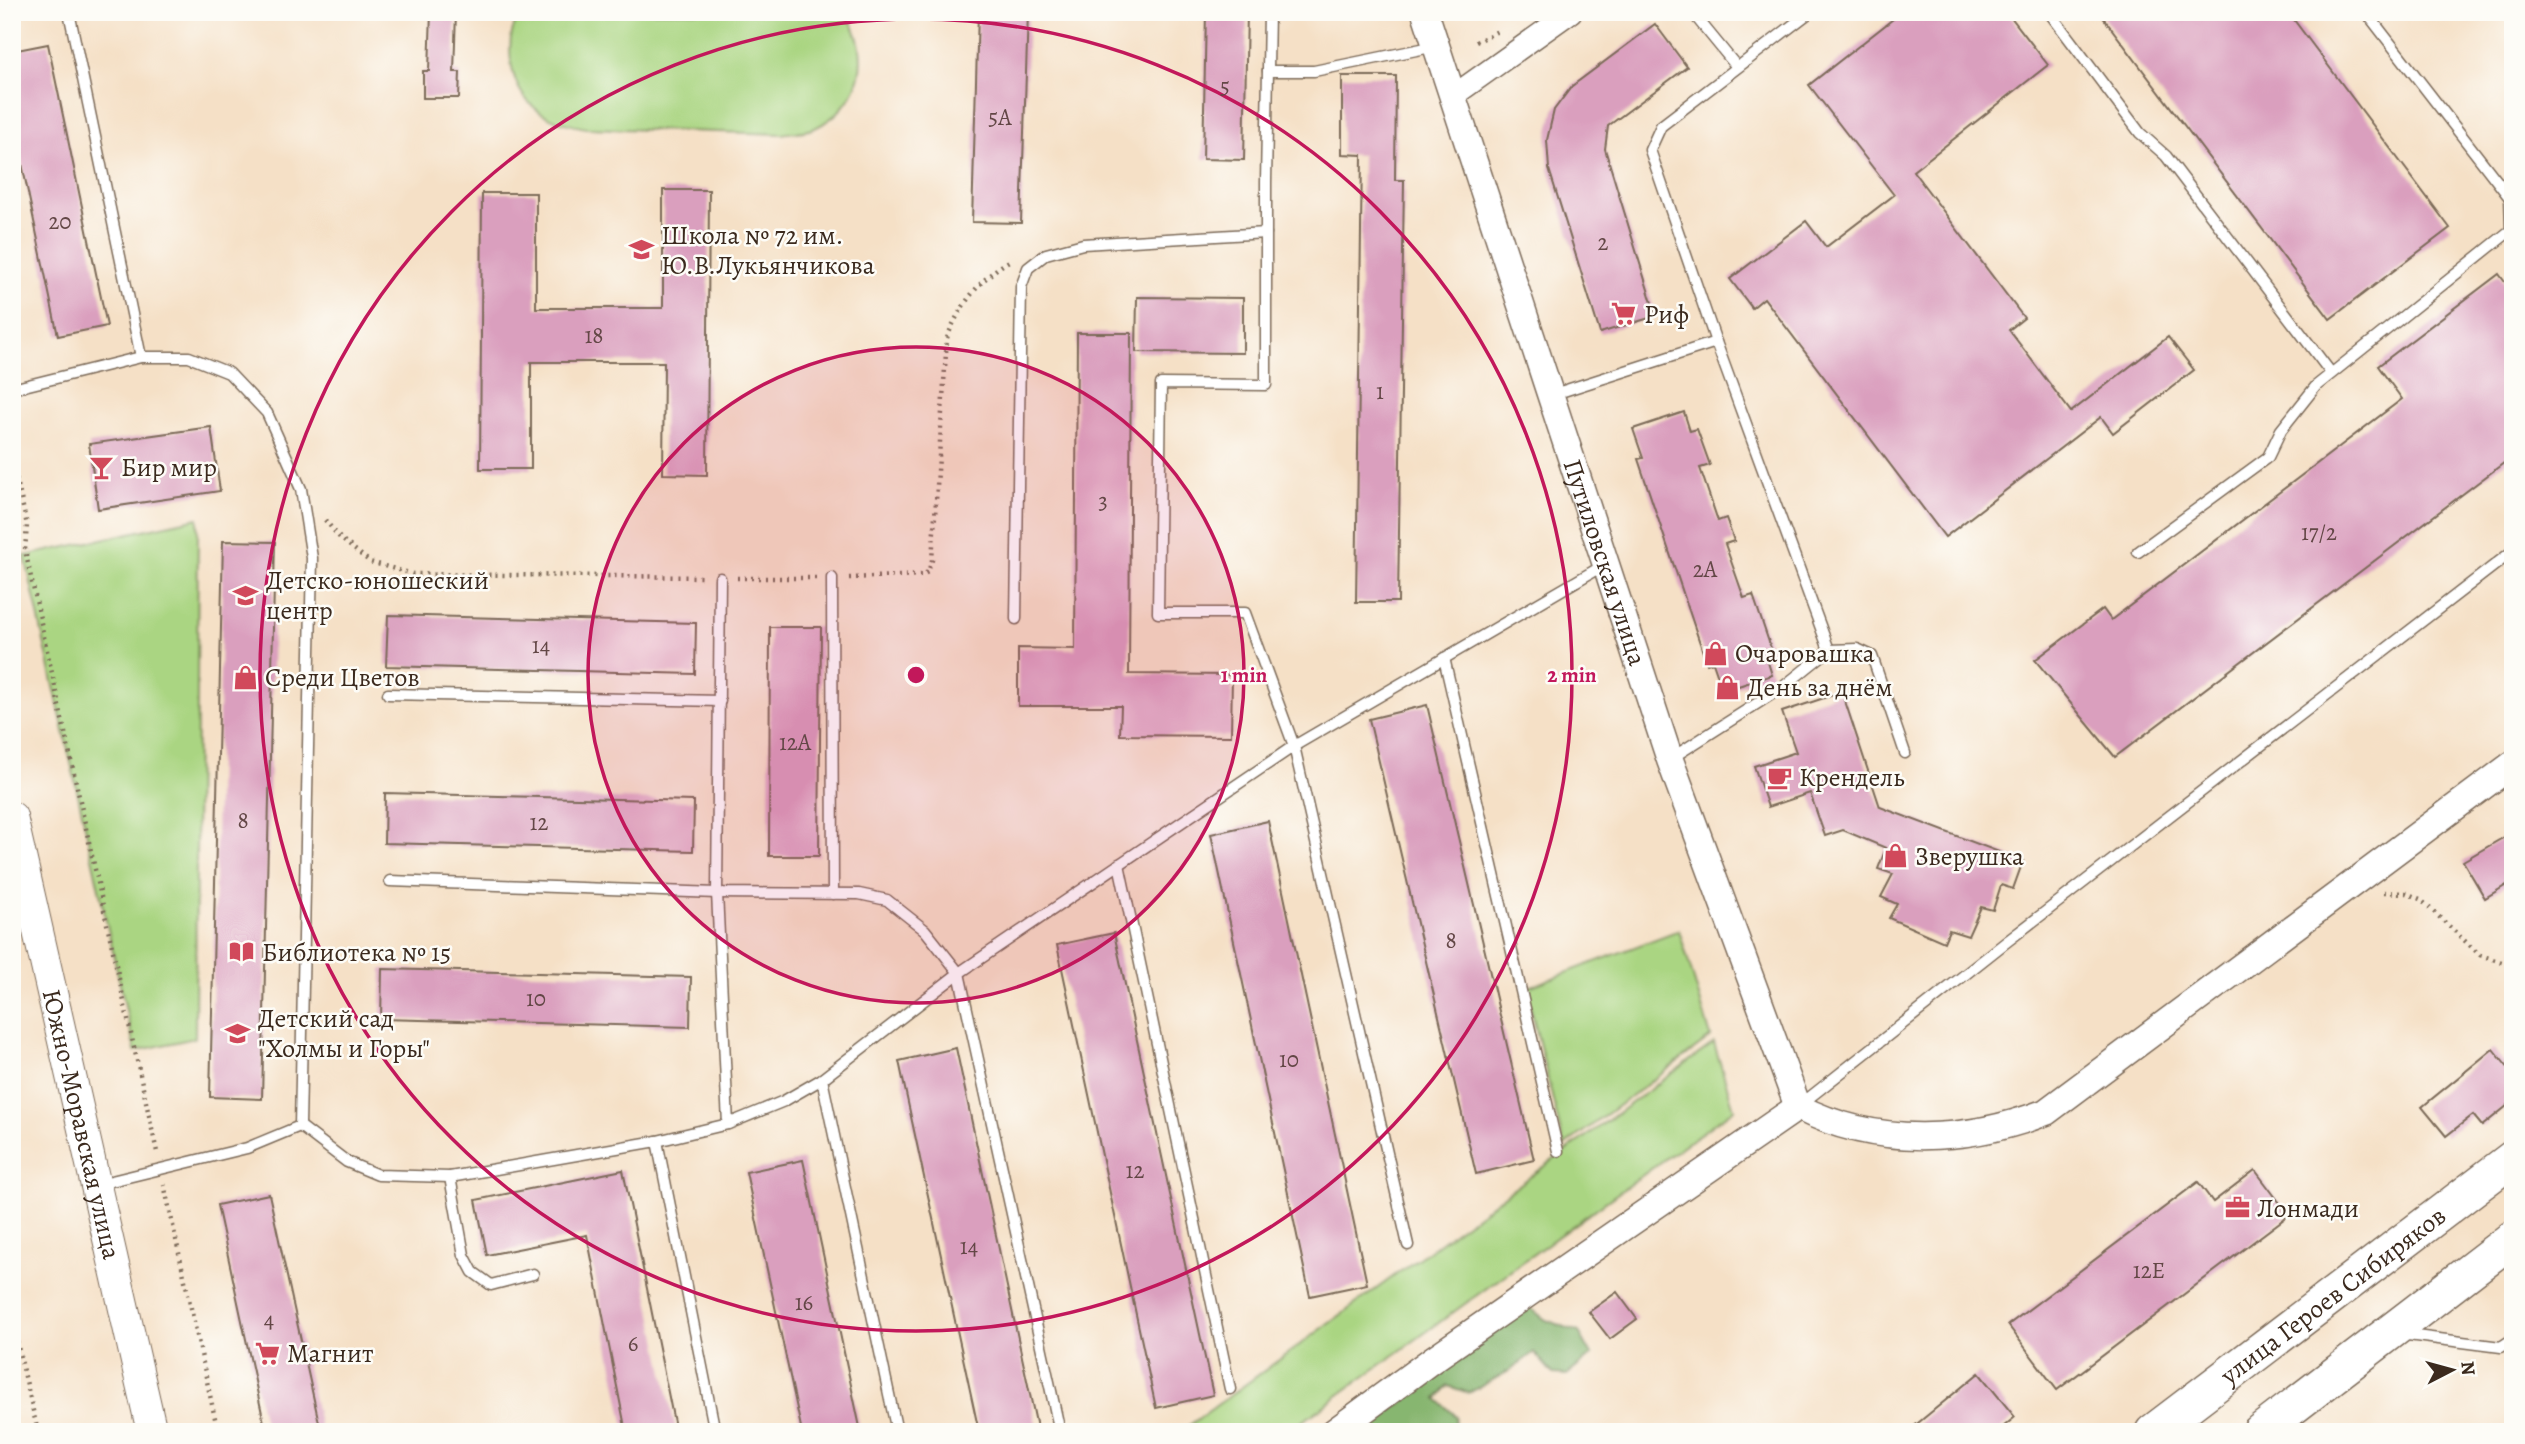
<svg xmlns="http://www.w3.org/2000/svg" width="2525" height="1444" font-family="Alegreya,serif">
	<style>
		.green { fill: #aad582; stroke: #728050; stroke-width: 2 }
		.forest { fill: #87b670; stroke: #617047; stroke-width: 2 }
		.building { fill: #da9fbe }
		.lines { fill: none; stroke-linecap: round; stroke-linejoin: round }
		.service-casing { stroke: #7c6a59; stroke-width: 13 }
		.minor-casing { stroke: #7c6a59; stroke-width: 24 }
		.tertiary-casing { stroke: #7c6a59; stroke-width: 29 }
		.secondary-casing { stroke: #7c6a59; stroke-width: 32 }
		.trunk-casing { stroke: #7c6a59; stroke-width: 38 }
		.path { stroke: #7c6a59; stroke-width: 4.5; stroke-dasharray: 2 5; stroke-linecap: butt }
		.service { stroke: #fff; stroke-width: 10 }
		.minor { stroke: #fff; stroke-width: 21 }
		.tertiary { stroke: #fff; stroke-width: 26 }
		.secondary { stroke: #fff; stroke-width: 30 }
		.trunk { stroke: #fff; stroke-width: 35 }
		.ring { fill: none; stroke: #c2185b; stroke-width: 3.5 }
		.labels { text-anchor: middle; stroke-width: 5; stroke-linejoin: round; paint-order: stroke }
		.number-label { font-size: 23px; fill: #634746 }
		.poi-label { font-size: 26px; fill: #3b2a1e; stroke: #fdfcf7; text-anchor: start }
		.street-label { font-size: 26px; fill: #3b2a1e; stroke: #fdfcf7 }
		.centre { fill: #c2185b; stroke: #fdfcf7; stroke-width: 3.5 }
		.ring-label { font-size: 21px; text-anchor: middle; font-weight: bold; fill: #c2185b; stroke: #fdfcf7; stroke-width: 5; stroke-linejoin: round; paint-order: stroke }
	</style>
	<rect width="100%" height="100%" fill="#fdfcf7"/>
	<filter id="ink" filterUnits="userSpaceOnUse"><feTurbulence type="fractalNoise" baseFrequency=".0143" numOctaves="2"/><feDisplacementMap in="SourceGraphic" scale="14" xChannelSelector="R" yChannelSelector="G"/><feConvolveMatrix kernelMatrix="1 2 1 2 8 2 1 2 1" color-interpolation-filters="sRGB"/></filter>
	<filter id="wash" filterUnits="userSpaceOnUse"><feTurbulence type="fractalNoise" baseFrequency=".00686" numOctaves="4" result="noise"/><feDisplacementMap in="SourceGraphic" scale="28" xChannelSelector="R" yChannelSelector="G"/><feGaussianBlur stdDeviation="1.57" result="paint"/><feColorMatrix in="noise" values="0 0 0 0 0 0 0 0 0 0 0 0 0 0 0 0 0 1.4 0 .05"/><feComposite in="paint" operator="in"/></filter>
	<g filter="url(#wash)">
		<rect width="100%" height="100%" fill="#f5e0c6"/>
		<g class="green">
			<path d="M521,12H845C875,54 861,106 815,128C806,132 792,132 782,134L586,128C567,124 550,121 535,108C509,87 502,40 521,12Z"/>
			<polygon points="198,518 195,1038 135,1051 25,556"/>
			<polygon points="1679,930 1711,1037 1564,1146 1526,988"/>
			<polygon points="1714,1043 1734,1109 1288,1432 1180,1432"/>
		</g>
		<polygon class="forest" points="1529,1307 1546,1320 1579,1332 1592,1355 1567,1375 1553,1374 1534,1352 1511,1370 1469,1393 1448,1386 1437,1399 1456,1416 1454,1432 1375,1432 1375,1423"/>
		<g id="blocks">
			<g class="building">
				<polygon points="431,12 456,12 454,72 460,72 459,98 423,98 423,71 429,71"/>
				<polygon points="978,12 1028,12 1021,223 972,222"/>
				<polygon points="1206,12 1247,12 1244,160 1203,159"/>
				<polygon points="1902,12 2007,12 2048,65 1913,171 2024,318 2009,330 2071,412 2168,337 2194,370 2113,433 2101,417 1945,537 1764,298 1752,308 1730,279 1806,221 1826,247 1894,195 1809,85"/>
				<polygon points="2099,12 2288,12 2450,228 2330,319"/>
				<polygon points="1655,24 1687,67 1608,126 1605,149 1656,316 1600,333 1549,169 1547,140 1554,110 1572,86"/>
				<polygon points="48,44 107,326 58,336 12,116 12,51"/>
				<polygon points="1342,76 1396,76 1395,180 1404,180 1398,602 1356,602 1362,155 1342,154"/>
				<polygon points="663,190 709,190 707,475 663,474 664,362 531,362 531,469 480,469 482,193 536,193 536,308 663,308"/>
				<polygon points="2499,274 2513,293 2513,456 2115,757 2035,660 2103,609 2111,620 2402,399 2378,366"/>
				<polygon points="1137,297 1243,298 1243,353 1136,352"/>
				<polygon points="1077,333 1131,333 1129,674 1232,675 1231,736 1120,735 1121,706 1018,706 1018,648 1075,649"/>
				<polygon points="1684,412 1690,431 1697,429 1710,465 1700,468 1718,521 1726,518 1734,541 1725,544 1744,598 1753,595 1773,654 1766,656 1772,675 1723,691 1713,662 1707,664 1638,459 1643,458 1633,429"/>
				<polygon points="211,427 220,491 98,509 89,444"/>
				<polygon points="223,541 275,542 262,1099 210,1097"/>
				<polygon points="388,615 696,623 695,674 386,666"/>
				<polygon points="770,627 821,627 819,856 769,856"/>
				<polygon points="1842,692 1880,807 2023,861 2013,889 2001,885 1993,910 1981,907 1968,936 1949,930 1944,942 1889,918 1897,904 1881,897 1893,874 1878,869 1886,848 1843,830 1825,836 1810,793 1768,807 1754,766 1796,752 1782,712"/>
				<polygon points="1427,705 1534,1160 1476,1174 1369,719"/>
				<polygon points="385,793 694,801 693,851 384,843"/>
				<polygon points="1268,821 1367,1284 1310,1296 1211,834"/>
				<polygon points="2513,832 2513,881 2485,898 2463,861"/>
				<polygon points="1114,933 1213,1395 1156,1408 1057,945"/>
				<polygon points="382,969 691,977 690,1027 381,1019"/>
				<polygon points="956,1048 1038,1432 979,1432 899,1061"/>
				<polygon points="2493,1049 2513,1074 2513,1101 2482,1126 2473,1115 2446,1136 2422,1107"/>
				<polygon points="803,1160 861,1432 802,1432 746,1172"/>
				<polygon points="623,1170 676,1432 626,1432 587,1235 487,1255 476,1200"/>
				<polygon points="2255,1170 2289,1215 2057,1390 2008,1325 2198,1182 2213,1202"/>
				<polygon points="269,1194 321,1432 266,1432 217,1205"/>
				<polygon points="1617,1292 1637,1319 1610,1339 1589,1312"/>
				<polygon points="1979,1373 2015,1417 1997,1432 1907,1432"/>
			</g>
		</g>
	</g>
	<g filter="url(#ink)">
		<use href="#blocks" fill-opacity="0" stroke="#7c6a59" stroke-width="2"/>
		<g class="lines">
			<defs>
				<g id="service">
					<polyline points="69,12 141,357 189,357 229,373 267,413 301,489 312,558 300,1126"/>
					<polyline points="1269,12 1266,182 1266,385 1161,384 1158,613 1245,613 1294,746 1408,1245"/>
					<polyline points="1692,12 1737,67"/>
					<polyline points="1810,12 1661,126 1650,150 1716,342 1829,650 1857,649 1872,656 1905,753"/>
					<polyline points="2049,12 2140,133 2166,156 2331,373"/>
					<polyline points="1268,71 1314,71 1436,46"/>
					<polyline points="12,389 141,357"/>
					<polyline points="1551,395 1716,342"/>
					<polyline points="2138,552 2268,457 2281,430 2316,386 2511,230 2510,198 2366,12"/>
					<polyline points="720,578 717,893 728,1124"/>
					<polyline points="832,578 833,894"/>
					<polyline points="1016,619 1021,287 1028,268 1046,254 1083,244 1266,233"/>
					<polyline points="1444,658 1558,1151"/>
					<polyline points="388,694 720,701"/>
					<polyline points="1670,759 1783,687 1829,650"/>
					<polyline points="1119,864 1230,1389"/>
					<polyline points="390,881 717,893 859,894 887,900 925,930 959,973 1060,1432"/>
					<polyline points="822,1079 897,1432"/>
					<polyline points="1800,1105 2005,943 2513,551"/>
					<polyline points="657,1141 715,1432"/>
					<polyline points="450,1177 464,1255 473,1272 491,1285 533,1274"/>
					<polyline points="99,1184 247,1148 300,1126 347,1162 378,1175 450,1177 657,1141 728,1124 784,1101 822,1079 959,973 1294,746 1604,565"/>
					<polyline points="2400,1334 2501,1347 2513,1339"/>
				</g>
				<polyline id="minor" points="1453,96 1571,12"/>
				<g id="tertiary">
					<path id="s1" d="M1425,12L1670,760L1798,1107"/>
					<path d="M1798,1107C1875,1147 1967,1143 2046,1112L2513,764"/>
					<polyline points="1334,1432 1432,1360 1798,1107"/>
				</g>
				<g id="secondary">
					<path id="s2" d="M12,817L152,1432"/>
				</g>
				<g id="trunk">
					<path id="s3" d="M2153,1432L2513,1158"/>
					<polyline points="2260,1432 2513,1238"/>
				</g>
			</defs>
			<use href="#service" class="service-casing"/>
			<use href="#minor" class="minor-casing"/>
			<use href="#tertiary" class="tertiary-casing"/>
			<use href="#secondary" class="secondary-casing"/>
			<use href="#trunk" class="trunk-casing"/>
			<g class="path">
				<polyline points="1476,42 1500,30"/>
				<polyline points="12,458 27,525 25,550 157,1152"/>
				<polyline points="325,520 340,538 370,562 413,574 704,577"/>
				<polyline points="737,578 816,578"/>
				<path d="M849,578L922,575L928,572L932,560L947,338C959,307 981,276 1011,260"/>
				<polyline points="2384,892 2406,893 2420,899 2480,955 2508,964 2513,969"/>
				<polyline points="164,1184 218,1432"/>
				<polyline points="12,1321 38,1432"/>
			</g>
			<use href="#service" class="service"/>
			<use href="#minor" class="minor"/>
			<use href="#tertiary" class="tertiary"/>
			<use href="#secondary" class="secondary"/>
			<use href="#trunk" class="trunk"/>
		</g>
	</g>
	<circle cx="916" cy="675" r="328" fill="#c2185b" fill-opacity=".12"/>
	<g class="ring">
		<circle cx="916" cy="675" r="328"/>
		<circle cx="916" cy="675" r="656"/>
	</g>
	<defs>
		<symbol id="school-bare" viewBox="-9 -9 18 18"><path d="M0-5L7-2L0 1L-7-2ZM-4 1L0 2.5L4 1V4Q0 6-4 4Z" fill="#d1495b" stroke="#fdfcf7" stroke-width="2.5" paint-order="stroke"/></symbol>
		<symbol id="supermarket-bare" viewBox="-9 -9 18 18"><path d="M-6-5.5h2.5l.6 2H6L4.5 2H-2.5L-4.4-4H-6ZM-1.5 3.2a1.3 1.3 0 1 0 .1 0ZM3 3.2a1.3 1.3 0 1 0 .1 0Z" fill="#d1495b" stroke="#fdfcf7" stroke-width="2.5" paint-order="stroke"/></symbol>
		<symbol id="bar-bare" viewBox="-9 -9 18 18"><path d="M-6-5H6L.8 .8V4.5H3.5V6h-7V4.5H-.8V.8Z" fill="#d1495b" stroke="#fdfcf7" stroke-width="2.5" paint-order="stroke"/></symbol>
		<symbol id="shop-bare" viewBox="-9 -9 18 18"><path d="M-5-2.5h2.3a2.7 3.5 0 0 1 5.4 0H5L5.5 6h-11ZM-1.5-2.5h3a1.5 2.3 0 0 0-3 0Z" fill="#d1495b" stroke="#fdfcf7" stroke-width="2.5" paint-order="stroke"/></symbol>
		<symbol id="cafe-bare" viewBox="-9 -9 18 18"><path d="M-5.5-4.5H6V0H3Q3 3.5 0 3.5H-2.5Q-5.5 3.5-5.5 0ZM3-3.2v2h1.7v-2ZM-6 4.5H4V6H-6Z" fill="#d1495b" stroke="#fdfcf7" stroke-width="2.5" paint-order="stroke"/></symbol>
		<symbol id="library-bare" viewBox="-9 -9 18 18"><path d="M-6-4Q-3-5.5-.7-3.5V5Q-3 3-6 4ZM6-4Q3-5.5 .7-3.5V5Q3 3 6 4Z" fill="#d1495b" stroke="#fdfcf7" stroke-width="2.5" paint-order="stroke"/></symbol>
		<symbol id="office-bare" viewBox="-9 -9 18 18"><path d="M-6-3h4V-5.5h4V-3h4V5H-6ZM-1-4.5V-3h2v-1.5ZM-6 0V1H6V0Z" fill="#d1495b" stroke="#fdfcf7" stroke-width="2.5" paint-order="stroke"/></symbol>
	</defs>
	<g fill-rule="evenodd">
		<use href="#school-bare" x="624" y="232" width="35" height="35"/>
		<use href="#supermarket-bare" x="1606" y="296" width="35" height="35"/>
		<use href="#bar-bare" x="84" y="450" width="35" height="35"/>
		<use href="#school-bare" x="228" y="578" width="35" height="35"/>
		<use href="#shop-bare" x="1698" y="636" width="35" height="35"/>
		<use href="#shop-bare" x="228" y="660" width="35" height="35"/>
		<use href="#shop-bare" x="1710" y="670" width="35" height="35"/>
		<use href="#cafe-bare" x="1762" y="760" width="35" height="35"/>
		<use href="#shop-bare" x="1878" y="838" width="35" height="35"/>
		<use href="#library-bare" x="224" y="934" width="35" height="35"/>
		<use href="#school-bare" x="220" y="1016" width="35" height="35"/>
		<use href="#office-bare" x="2220" y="1190" width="35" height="35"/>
		<use href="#supermarket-bare" x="250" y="1336" width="35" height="35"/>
	</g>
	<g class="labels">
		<g class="number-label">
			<text x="1225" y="94">5</text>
			<text x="1000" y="125">5А</text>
			<text x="60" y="229">20</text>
			<text x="1603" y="250">2</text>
			<text x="594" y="343">18</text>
			<text x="1380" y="399">1</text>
			<text x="1103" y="509">3</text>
			<text x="2319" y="540">17/2</text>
			<text x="1705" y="577">2А</text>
			<text x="541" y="653">14</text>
			<text x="795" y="750">12А</text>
			<text x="243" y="828">8</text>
			<text x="539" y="830">12</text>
			<text x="1451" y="948">8</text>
			<text x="536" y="1006">10</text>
			<text x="1289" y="1067">10</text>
			<text x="1135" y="1178">12</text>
			<text x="969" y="1254">14</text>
			<text x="2149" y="1278">12Е</text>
			<text x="804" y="1310">16</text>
			<text x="269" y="1327">4</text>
			<text x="633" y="1351">6</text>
		</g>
		<g class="poi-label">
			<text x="661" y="244">Школа № 72 им.<tspan x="661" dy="30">Ю.В.Лукьянчикова</tspan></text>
			<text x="1644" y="323">Риф</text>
			<text x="121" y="476">Бир мир</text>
			<text x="266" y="589">Детско-юношеский<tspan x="266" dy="30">центр</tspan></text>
			<text x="1735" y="662">Очаровашка</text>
			<text x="265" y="686">Среди Цветов</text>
			<text x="1747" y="696">День за днём</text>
			<text x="1799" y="786">Крендель</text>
			<text x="1915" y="865">Зверушка</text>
			<text x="262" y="961">Библиотека № 15</text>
			<text x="258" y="1027">Детский сад<tspan x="258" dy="30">"Холмы и Горы"</tspan></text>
			<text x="2257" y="1217">Лонмади</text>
			<text x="287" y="1362">Магнит</text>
		</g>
		<g class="street-label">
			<text dy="9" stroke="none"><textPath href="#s1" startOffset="579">Путиловская улица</textPath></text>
			<text dy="9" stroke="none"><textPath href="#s2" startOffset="315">Южно-Моравская улица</textPath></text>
			<text dy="9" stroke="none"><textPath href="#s3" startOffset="226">улица Героев Сибиряков</textPath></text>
		</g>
	</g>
	<circle cx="916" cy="675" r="10" class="centre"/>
	<g class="ring-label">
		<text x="1244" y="682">1 min</text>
		<text x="1572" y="682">2 min</text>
	</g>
	<rect width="2525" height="1444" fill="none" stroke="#fdfcf7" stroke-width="42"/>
	<g transform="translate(2452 1370) rotate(84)" stroke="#fdfcf7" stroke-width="5" paint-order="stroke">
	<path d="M0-5L12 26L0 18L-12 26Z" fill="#3b2a1e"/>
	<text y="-10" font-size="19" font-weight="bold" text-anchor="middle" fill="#3b2a1e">N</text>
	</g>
</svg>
